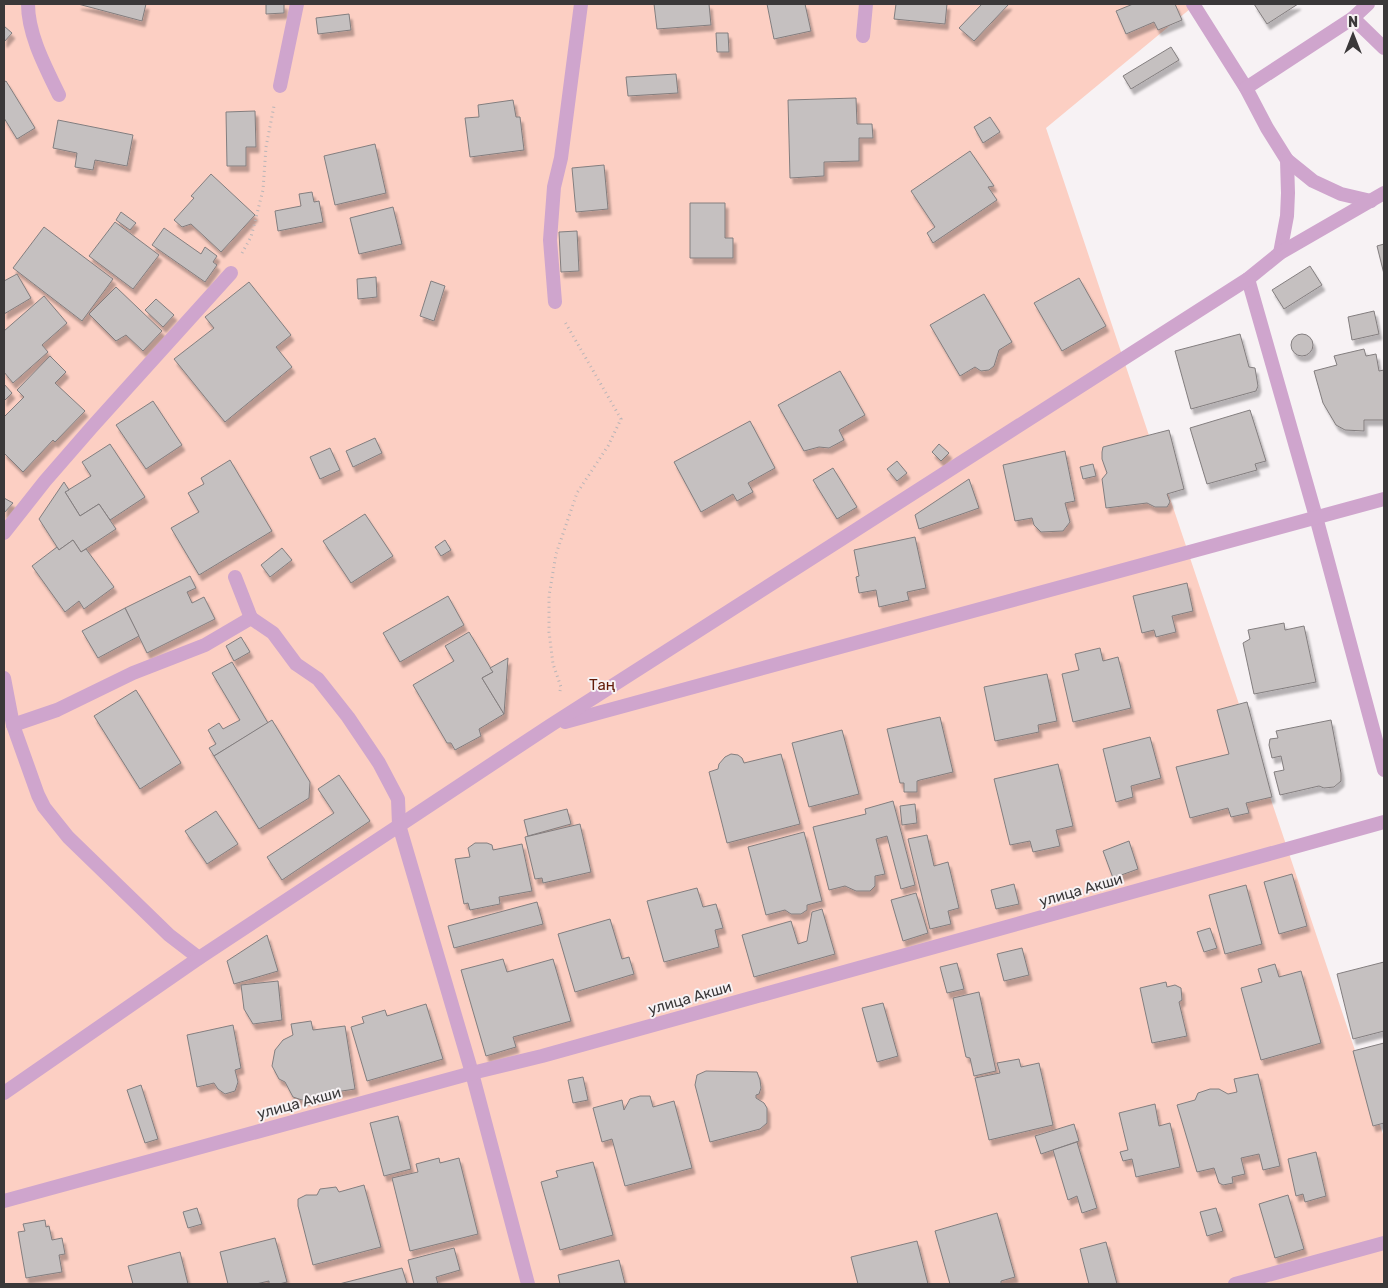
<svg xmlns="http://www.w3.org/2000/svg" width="1388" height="1288" font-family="Rubik,sans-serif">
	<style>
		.green { fill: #fccfc3 }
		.building { fill: #c5c0c0; stroke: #837e7f; filter: url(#shadow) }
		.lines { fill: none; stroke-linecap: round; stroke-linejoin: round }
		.path { stroke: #b9b5b7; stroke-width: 3; stroke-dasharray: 1 4; stroke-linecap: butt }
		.service { stroke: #cfa5cd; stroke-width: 14 }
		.minor { stroke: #cfa5cd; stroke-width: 14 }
		.labels { text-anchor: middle; stroke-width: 4; stroke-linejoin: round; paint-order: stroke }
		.park-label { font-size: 15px; fill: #621c09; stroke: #f7f2f4 }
		.street-label { font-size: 15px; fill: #3a3839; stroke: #f7f2f4 }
	</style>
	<defs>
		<filter id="shadow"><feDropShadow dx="3" dy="5.5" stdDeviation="1" flood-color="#0004"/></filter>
	</defs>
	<rect width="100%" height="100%" fill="#f7f2f4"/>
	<polygon class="green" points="4,4 1196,4 1046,128 1384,1137 1384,1284 4,1284"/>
	<g class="building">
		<polygon points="78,4 146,4 142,21"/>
		<polygon points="266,4 284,4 284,13 266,14"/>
		<polygon points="654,4 709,4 711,25 657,29"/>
		<polygon points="767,4 805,4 811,31 774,39"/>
		<polygon points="896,4 947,4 945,24 894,19"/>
		<polygon points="982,4 1009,4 974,41 959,28"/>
		<polygon points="1133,4 1175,4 1182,20 1158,30 1154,22 1126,34 1116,11"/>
		<polygon points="1254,4 1298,4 1267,24"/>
		<polygon points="349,14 351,30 318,34 316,18"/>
		<polygon points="4,26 12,33 4,42"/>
		<polygon points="716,33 728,33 729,52 717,52"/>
		<polygon points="1171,47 1179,60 1131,89 1123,76"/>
		<polygon points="676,74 678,93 628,96 626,77"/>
		<polygon points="6,81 35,128 17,139 4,118 4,82"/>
		<polygon points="856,98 857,124 872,124 873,138 859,138 859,161 824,162 824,176 790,178 788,100"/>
		<polygon points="513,100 516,117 520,117 524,150 470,157 465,118 479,117 478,105"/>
		<polygon points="255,111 256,147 246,147 246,166 227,166 226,112"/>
		<polygon points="990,117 1000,132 983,143 974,127"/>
		<polygon points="58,120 133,135 127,166 95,160 93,170 75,167 77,153 53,148"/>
		<polygon points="375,144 386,193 335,205 324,156"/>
		<polygon points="970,151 994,186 988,187 997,200 933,243 927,233 935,227 911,191"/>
		<polygon points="604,165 608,209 576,212 572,168"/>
		<polygon points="211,174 255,215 221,252 191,224 182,227 174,220 194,198 191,196"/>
		<polygon points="312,192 314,202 319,201 323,222 278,231 275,211 301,206 299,194"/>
		<polygon points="690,203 725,203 725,238 733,238 733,258 690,258"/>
		<polygon points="393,207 402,244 359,254 350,218"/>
		<polygon points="121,212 136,223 130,230 116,220"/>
		<polygon points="115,222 159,255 133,289 89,256"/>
		<polygon points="44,227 113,279 82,321 13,268"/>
		<polygon points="164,228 201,254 205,247 217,256 213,262 217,265 205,282 152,245"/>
		<polygon points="577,231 579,271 561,272 559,232"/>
		<polygon points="1384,244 1384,274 1377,246"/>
		<polygon points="1310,266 1322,285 1284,309 1272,290"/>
		<polygon points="17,274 31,298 4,314 4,281"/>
		<polygon points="376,277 377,297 358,299 357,279"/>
		<polygon points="1079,278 1106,326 1062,351 1034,303"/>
		<polygon points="431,281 445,286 434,321 420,316"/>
		<polygon points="249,282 291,335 276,347 292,367 225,422 174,359 214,328 205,317"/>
		<polygon points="116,287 162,331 143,351 126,335 116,341 89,314"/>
		<polygon points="984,294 1012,342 999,350 994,366 989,370 981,371 975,367 960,376 930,325"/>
		<polygon points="44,296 67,323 42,345 48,352 13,383 4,372 4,331"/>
		<polygon points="156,299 174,315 163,327 145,310"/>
		<polygon points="1374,311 1379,334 1352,340 1348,317"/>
		<circle cx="1302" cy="345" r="11"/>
		<polygon points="1240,334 1249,367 1255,368 1258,386 1256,391 1191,409 1175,351"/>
		<polygon points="1364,349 1366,356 1376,354 1379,371 1384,370 1384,420 1364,420 1364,431 1345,430 1336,425 1323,403 1314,371 1337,365 1334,356"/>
		<polygon points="50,356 66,372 55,383 85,411 55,442 53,440 23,472 4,453 4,417 24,397 17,390"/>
		<polygon points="840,371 865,415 839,430 844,440 829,448 819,447 804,451 778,405"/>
		<polygon points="4,384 12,393 4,401"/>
		<polygon points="153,401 182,445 146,469 116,425"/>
		<polygon points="1250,410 1266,461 1255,464 1257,470 1207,484 1190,428"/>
		<polygon points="750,421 775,468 748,483 753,492 737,501 733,494 701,512 674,462"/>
		<polygon points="1169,430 1184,489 1167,494 1170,502 1167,507 1155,507 1147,503 1106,508 1102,479 1107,473 1102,459 1102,452 1103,447"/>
		<polygon points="375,438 382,453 353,467 346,451"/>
		<polygon points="110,444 145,497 110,520 99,504 80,516 65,492 91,476 82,462"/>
		<polygon points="939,444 949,453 941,461 932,452"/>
		<polygon points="330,448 340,470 320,479 310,457"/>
		<polygon points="1065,451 1075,501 1065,503 1070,522 1063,531 1041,532 1034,525 1032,518 1015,521 1003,465"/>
		<polygon points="230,460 272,531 199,575 171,528 199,512 188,493 204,484 201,478"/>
		<polygon points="897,461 907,473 897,481 887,469"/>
		<polygon points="1093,464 1096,476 1083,479 1080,467"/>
		<polygon points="833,468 857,507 837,519 813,480"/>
		<polygon points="969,479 979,508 919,529 915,515"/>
		<polygon points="64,482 69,490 65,492 80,516 99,504 116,529 81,552 73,540 59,550 39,519"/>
		<polygon points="4,498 13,503 4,513"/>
		<polygon points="365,514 393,556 351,583 323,541"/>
		<polygon points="915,537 926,588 907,592 909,600 879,607 876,590 859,593 856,577 859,576 854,550"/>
		<polygon points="73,540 81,552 86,549 114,587 84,609 79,601 65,612 32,566 57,547 59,550"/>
		<polygon points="445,540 451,550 441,556 435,547"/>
		<polygon points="282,548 292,560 270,577 261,565"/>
		<polygon points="190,576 196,588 187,592 192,603 204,597 215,619 147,653 125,608"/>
		<polygon points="1187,583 1193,611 1172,616 1176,632 1156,637 1154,630 1142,633 1133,596"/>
		<polygon points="448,596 464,625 400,662 383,633"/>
		<polygon points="125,608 139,636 98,658 82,631"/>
		<polygon points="1284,623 1285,630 1304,626 1316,682 1254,694 1243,643 1250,639 1248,630"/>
		<polygon points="469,632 493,672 482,678 504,714 479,729 481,736 455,750 451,743 447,743 413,685 454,661 445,646"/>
		<polygon points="241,637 250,652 234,661 226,646"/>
		<polygon points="1100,648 1103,661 1118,657 1131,708 1073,722 1062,674 1079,670 1075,654"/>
		<polygon points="508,658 504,714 482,678 493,672 490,668"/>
		<polygon points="232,662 268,723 214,756 209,748 216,744 208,730 219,723 223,729 240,720 212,673"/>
		<polygon points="1047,674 1057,721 1038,725 1039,732 995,741 984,687"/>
		<polygon points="136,690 181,763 140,789 94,716"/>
		<polygon points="1247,702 1272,797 1246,803 1249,813 1231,817 1228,808 1190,818 1176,767 1229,754 1217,710"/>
		<polygon points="940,717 953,772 920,780 917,781 917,792 904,792 904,783 900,783 887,729"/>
		<polygon points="272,720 310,782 309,798 259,829 214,756"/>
		<polygon points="1331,720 1341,773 1341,781 1334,787 1324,788 1319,786 1280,795 1274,772 1284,770 1281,756 1272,758 1269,745 1270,739 1278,738 1276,731"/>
		<polygon points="842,730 859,794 809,807 792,743"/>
		<polygon points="1150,737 1161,778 1131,786 1133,797 1116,802 1103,749"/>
		<polygon points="731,754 738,755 742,758 744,763 781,754 800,824 727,843 709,772 718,769 719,764 725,757"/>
		<polygon points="1058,764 1073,826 1056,830 1060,846 1033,852 1030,841 1010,845 994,779"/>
		<polygon points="339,775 370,821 282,880 267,857 334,813 318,789"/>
		<polygon points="893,801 915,885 901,889 887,836 876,839 885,874 875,876 875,886 870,891 856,891 845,886 829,890 813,827 866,814 865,809"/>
		<polygon points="915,804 917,823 902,825 900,806"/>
		<polygon points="567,809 571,824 528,836 524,820"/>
		<polygon points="216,811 238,844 207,864 185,831"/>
		<polygon points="580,824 591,872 543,883 542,878 535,879 525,837"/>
		<polygon points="804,832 822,901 807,905 807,910 801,914 791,914 785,910 766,915 748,847"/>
		<polygon points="927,835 934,866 948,862 959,908 948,911 951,924 930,929 908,839"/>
		<polygon points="1129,841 1138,869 1113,878 1103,851"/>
		<polygon points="475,843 487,843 492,845 493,850 522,844 532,891 499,897 500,904 470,910 468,903 464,904 455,859 470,857 468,848"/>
		<polygon points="1292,874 1307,926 1279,934 1264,882"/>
		<polygon points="1014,884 1019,904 996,909 991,890"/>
		<polygon points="1246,885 1262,944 1225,954 1209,895"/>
		<polygon points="697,888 703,907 716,904 723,928 715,930 719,947 664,962 647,901"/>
		<polygon points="916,893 928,933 903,941 891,900"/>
		<polygon points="537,902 543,924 454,948 448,926"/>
		<polygon points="822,909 835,954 754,977 742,935 791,921 798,944 807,941 812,912"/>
		<polygon points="610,919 622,959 629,957 634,974 575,992 558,934"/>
		<polygon points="1210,928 1217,948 1204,952 1197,932"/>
		<polygon points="267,935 278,971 234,984 227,961"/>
		<polygon points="1022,948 1029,975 1004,981 997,954"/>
		<polygon points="503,959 507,972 553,959 571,1021 513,1037 516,1047 486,1056 461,970"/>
		<polygon points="1384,962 1384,1031 1353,1039 1337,974"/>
		<polygon points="957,963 964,989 947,993 940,967"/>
		<polygon points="1275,964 1279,977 1301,971 1321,1043 1261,1060 1241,988 1262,982 1258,969"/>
		<polygon points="278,981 282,1020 253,1024 244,1009 241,985"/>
		<polygon points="1166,982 1167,987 1175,985 1181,988 1182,1000 1179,1002 1187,1036 1152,1043 1140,988"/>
		<polygon points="979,992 996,1071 974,1076 970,1058 966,1057 953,998"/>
		<polygon points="883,1003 898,1056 877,1062 862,1008"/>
		<polygon points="426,1004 443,1059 367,1081 351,1027 364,1023 362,1017 385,1010 387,1016"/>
		<polygon points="311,1021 313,1030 345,1026 355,1089 329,1093 318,1098 302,1100 293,1097 285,1082 279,1079 272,1066 275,1050 283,1040 293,1035 291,1024"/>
		<polygon points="233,1025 241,1068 235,1070 238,1082 235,1091 225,1094 218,1089 214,1083 197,1087 187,1035"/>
		<polygon points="1384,1043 1384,1123 1373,1126 1353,1051"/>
		<polygon points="1019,1059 1021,1067 1039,1063 1053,1125 989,1140 975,1078 1000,1073 997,1063"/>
		<polygon points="706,1071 757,1072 760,1080 761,1088 759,1094 756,1095 756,1098 764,1103 767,1108 767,1123 760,1129 710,1142 695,1085 697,1075"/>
		<polygon points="1258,1074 1280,1166 1263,1170 1259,1154 1241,1158 1245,1174 1232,1177 1233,1183 1223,1185 1219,1183 1214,1168 1197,1172 1177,1105 1195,1100 1198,1093 1210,1089 1219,1089 1228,1094 1237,1092 1234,1079"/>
		<polygon points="583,1077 588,1100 573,1103 568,1080"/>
		<polygon points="141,1085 158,1139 145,1143 127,1090"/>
		<polygon points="640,1096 650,1096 653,1107 674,1101 692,1168 625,1186 612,1139 602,1142 593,1108 622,1100 624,1110 630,1099"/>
		<polygon points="1155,1104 1159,1126 1170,1123 1180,1167 1136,1177 1132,1159 1123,1161 1120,1152 1128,1150 1119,1113"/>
		<polygon points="398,1116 411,1169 384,1176 370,1123"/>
		<polygon points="1074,1124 1079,1141 1041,1154 1035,1136"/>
		<polygon points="1077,1142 1097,1208 1082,1213 1077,1196 1068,1200 1053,1150"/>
		<polygon points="1316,1152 1326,1196 1305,1202 1303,1194 1296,1196 1288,1159"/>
		<polygon points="439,1158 440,1163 459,1158 478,1234 410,1251 392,1178 418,1172 416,1164"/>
		<polygon points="593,1162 613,1235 560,1250 541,1182 558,1177 556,1171"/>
		<polygon points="364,1185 381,1247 313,1265 298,1206 298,1199 306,1195 317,1195 320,1189 336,1187 339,1192"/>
		<polygon points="1288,1195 1304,1249 1275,1258 1259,1204"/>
		<polygon points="197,1208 202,1224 188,1228 183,1212"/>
		<polygon points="1216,1208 1223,1231 1207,1236 1200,1212"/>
		<polygon points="997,1213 1015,1277 1001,1281 1001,1284 950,1284 935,1231"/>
		<polygon points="45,1220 46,1227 49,1226 52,1240 62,1238 65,1254 59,1255 62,1272 26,1278 18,1232 25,1231 23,1224"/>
		<polygon points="275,1238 287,1282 279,1284 269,1284 269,1281 256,1284 228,1284 220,1252"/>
		<polygon points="917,1241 928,1284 858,1284 851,1257"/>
		<polygon points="1106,1242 1117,1284 1089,1284 1080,1249"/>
		<polygon points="454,1248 460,1270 436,1277 438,1284 414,1284 408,1260"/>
		<polygon points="180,1252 188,1284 133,1284 128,1266"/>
		<polygon points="619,1260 625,1284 560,1284 558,1275"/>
		<polygon points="402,1268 407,1284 339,1284"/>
	</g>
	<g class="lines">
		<g class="path">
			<polyline points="242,253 251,237 263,190 266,147 274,106"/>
			<polyline points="560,691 561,687 553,664 549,632 549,596 556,554 577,493 608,446 621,419 565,322"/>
		</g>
		<polyline class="service" points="4,533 45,481 92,427 231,273"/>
		<g class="minor">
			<path d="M28,4C28,35 46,68 59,95"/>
			<polyline points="1193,4 1246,88 1267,128 1287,160 1288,193 1287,216 1280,253"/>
			<polyline points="1353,18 1384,48"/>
			<polyline points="863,36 866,4"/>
			<polyline points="280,86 297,4"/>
			<polyline points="1246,88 1353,18 1368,4"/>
			<polyline points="1287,160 1313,181 1341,194 1371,201"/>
			<polyline points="1248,279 1316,517 1384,770"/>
			<polyline points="555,302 550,240 554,187 561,158 581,4"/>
			<polyline points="235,577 251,618"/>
			<polyline points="4,678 13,725 38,795 44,807 68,837 169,935 199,958"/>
			<polyline points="565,722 1384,499"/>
			<polyline points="13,725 57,710 133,673 205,645 251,618 273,633 296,664 318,679 348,717 379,763 398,799 399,825 472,1073 528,1284"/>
			<polyline points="4,1093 199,958 551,725 1248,279 1280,253 1384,193"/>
			<polyline points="4,1201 472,1073 542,1056 1384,822"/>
			<polyline points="1235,1284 1384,1243"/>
		</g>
	</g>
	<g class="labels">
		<g class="park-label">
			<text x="602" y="690">Таң</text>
		</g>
		<g class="street-label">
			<text transform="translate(1081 890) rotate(-16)" y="5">улица Акши</text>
			<text transform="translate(690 998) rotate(-16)" y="5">улица Акши</text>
			<text transform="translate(299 1103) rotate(-15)" y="5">улица Акши</text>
		</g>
	</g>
	<rect width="1388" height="1288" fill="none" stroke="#3a3839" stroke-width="10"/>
	<g transform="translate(1353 35)" stroke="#f7f2f4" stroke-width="4" paint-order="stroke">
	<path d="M0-4L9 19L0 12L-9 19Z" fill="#3a3839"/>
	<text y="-8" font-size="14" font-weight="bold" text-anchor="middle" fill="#3a3839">N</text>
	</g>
</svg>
